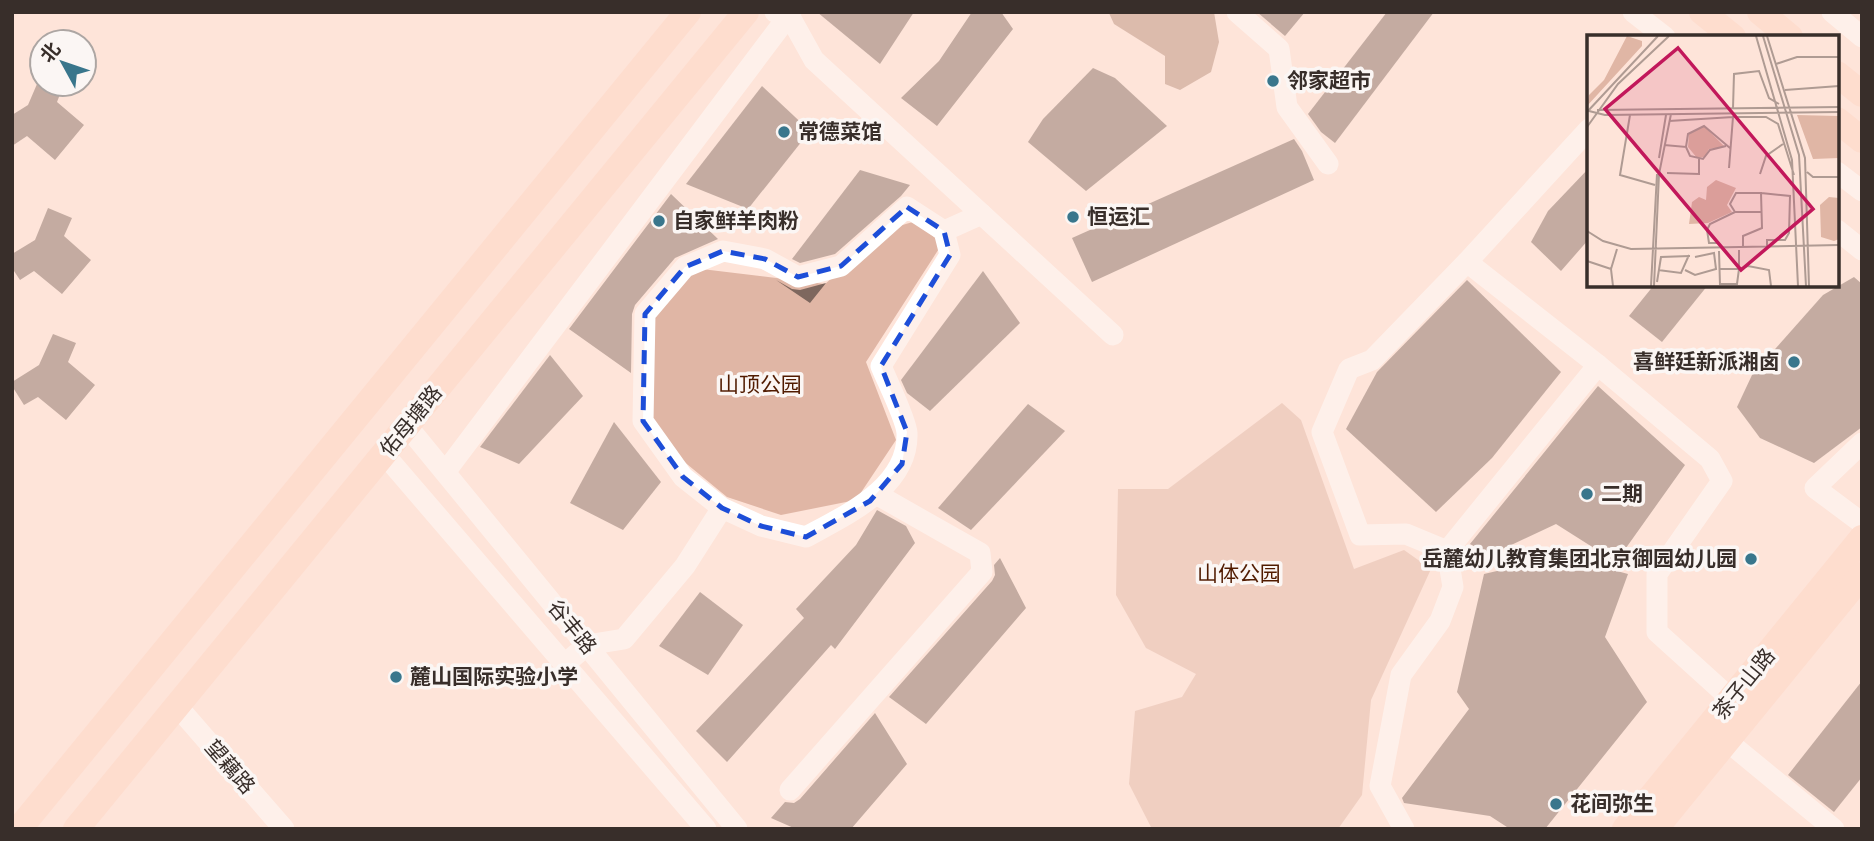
<svg xmlns="http://www.w3.org/2000/svg" width="1874" height="841" font-family="'DM Sans','Noto Sans SC',sans-serif">
	<style>
		.green { fill: #e0b6a5 }
		.water { fill: #b38977 }
		.building { fill: #7e675e }
		.lines { fill: none; stroke-linecap: round; stroke-linejoin: round }
		.minor { stroke: #fff; stroke-width: 21 }
		.major { stroke: #fed4c1; stroke-width: 26 }
		.marked { fill: none; stroke: #1d4ed8; stroke-width: 5; stroke-dasharray: 14 9; stroke-linejoin: round }
		.poi-dot { fill: #39768c; stroke: #fbf6f4; stroke-width: 2.5 }
		.labels { text-anchor: middle; stroke-width: 7; stroke-linejoin: round; paint-order: stroke }
		.poi-label { font-size: 21px; font-weight: bold; fill: #382e2a; stroke: #fbf6f4; text-anchor: start }
		.park-label { font-size: 21px; fill: #511b00; stroke: #fbf6f4 }
		.street-label { font-size: 21px; fill: #382e2a; stroke: #fbf6f4 }
		.inset-road { fill: none; stroke: #af9b93; stroke-width: 2 }
		.view { fill: #c2185b; fill-opacity: 0.15; stroke: #c2185b; stroke-width: 3.5 }
		.inset-edge { fill: none; stroke: #382e2a; stroke-width: 3.5 }
	</style>
	<rect width="100%" height="100%" fill="#fee4d9"/>
	<g class="green">
		<polygon points="916,221 942,244 866,362 896,440 856,500 781,515 727,497 682,460 649,416 654,317 685,267 825,284 889,229"/>
		<polygon points="1282,403 1301,420 1354,569 1404,550 1431,569 1371,700 1362,795 1338,829 1152,829 1129,784 1135,711 1182,697 1196,674 1146,648 1116,595 1118,489 1168,489"/>
	</g>
	<polygon class="water" points="1110,12 1214,12 1219,42 1211,72 1180,90 1165,84 1165,56 1114,24 1109,13"/>
	<g class="building">
		<polygon points="817,12 914,12 880,64"/>
		<polygon points="972,12 1001,12 1013,29 937,126 901,98 939,61"/>
		<polygon points="1257,12 1305,12 1285,36"/>
		<polygon points="1387,12 1434,12 1335,143 1321,132 1308,114"/>
		<polygon points="1093,68 1115,78 1167,126 1086,191 1028,142 1043,119"/>
		<polygon points="37,84 64,84 57,102 84,125 55,160 27,136 12,146 12,115 28,105"/>
		<polygon points="762,86 810,131 748,209 686,184"/>
		<polygon points="1294,139 1302,151 1314,180 1092,282 1072,238"/>
		<polygon points="1589,168 1589,239 1561,271 1531,242 1548,211"/>
		<polygon points="860,170 910,185 901,196 835,254 800,263 792,259"/>
		<polygon points="671,194 718,239 675,258 635,305 632,314 631,373 569,329"/>
		<polygon points="48,208 72,218 64,236 91,260 62,294 34,271 20,280 12,268 12,254 35,240"/>
		<polygon points="983,271 1020,323 930,411 907,393 901,380"/>
		<polygon points="1854,277 1862,284 1862,427 1814,463 1760,438 1737,407 1752,375 1823,295"/>
		<polygon points="776,280 792,289 800,290 826,283 810,303"/>
		<polygon points="1467,280 1561,372 1492,458 1436,512 1346,429 1377,372"/>
		<polygon points="1654,285 1708,285 1662,342 1629,316"/>
		<polygon points="53,334 76,343 68,362 95,385 66,420 38,397 24,405 12,386 12,382 39,365"/>
		<polygon points="550,355 583,396 519,464 480,447"/>
		<polygon points="1598,386 1685,465 1616,562 1556,524 1490,555 1470,544"/>
		<polygon points="1028,404 1065,431 971,530 938,508"/>
		<polygon points="614,422 661,482 623,530 570,503"/>
		<polygon points="877,510 906,526 915,543 835,649 831,645 727,762 696,731 804,618 796,609 856,545"/>
		<polygon points="1561,556 1628,574 1605,637 1647,702 1545,829 1510,829 1490,816 1404,803 1402,798 1469,709 1457,692 1484,574"/>
		<polygon points="1000,558 1026,608 926,724 889,697 992,581 995,575 994,565"/>
		<polygon points="700,592 743,625 708,675 659,646"/>
		<polygon points="1862,681 1862,777 1834,812 1788,775"/>
		<polygon points="875,713 907,764 851,829 796,829 771,818 785,802 794,803 800,799"/>
	</g>
	<g class="lines">
		<g class="minor">
			<polyline points="791,12 789,15 814,60 1113,335"/>
			<polyline points="1237,12 1279,49 1287,107 1328,164"/>
			<polyline points="1633,12 1665,37"/>
			<polyline points="1832,12 1862,37"/>
			<polyline points="1837,172 1862,191"/>
			<polyline points="1837,230 1862,250"/>
			<polyline points="944,231 982,214"/>
			<polyline points="1467,262 1589,129"/>
			<polyline points="407,426 737,829"/>
			<polyline points="1862,443 1815,488 1862,523"/>
			<polyline points="384,454 706,829"/>
			<polyline points="446,471 789,15 775,12"/>
			<polyline points="1447,551 1598,365"/>
			<path d="M565,664L587,645L624,639L685,566L722,508L683,477L643,421L645,314L685,267L723,251L765,259L798,277L841,266L907,207L944,231L950,255L881,366C887,381 906,419 907,433C909,487 846,515 806,537L761,526L722,508"/>
			<polyline points="177,706 284,829"/>
			<polyline points="1727,741 1834,829"/>
			<polyline points="790,790 982,572 980,553 876,494"/>
			<polyline points="1404,829 1380,786 1401,675 1440,621 1453,587 1447,551 1406,534 1360,535 1322,432 1349,369 1372,360 1467,262 1598,365 1710,459 1722,481 1657,574 1657,632 1731,699"/>
		</g>
		<g class="major">
			<polyline points="1702,12 1733,37"/>
			<polyline points="1760,12 1790,37"/>
			<polyline points="1837,74 1862,94"/>
			<polyline points="1837,120 1862,140"/>
			<polyline points="19,829 688,12"/>
			<polyline points="76,829 746,12"/>
			<polyline points="1625,829 1862,538"/>
			<polyline points="1655,829 1862,575"/>
		</g>
	</g>
	<path d="M0 0H1874V841H0ZM907,207L944,231L950,255L881,366L907,432L902,464L870,501L806,537L761,526L722,508L683,477L643,421L645,314L685,267L723,251L765,259L798,277L841,266Z" fill="#fee4d9" fill-opacity=".55" fill-rule="evenodd"/>
	<path class="marked" d="M907,207L944,231L950,255L881,366L907,432L902,464L870,501L806,537L761,526L722,508L683,477L643,421L645,314L685,267L723,251L765,259L798,277L841,266Z"/>
	<g class="poi-dot">
		<circle cx="1273" cy="81" r="7"/>
		<circle cx="784" cy="132" r="7"/>
		<circle cx="1073" cy="217" r="7"/>
		<circle cx="659" cy="221" r="7"/>
		<circle cx="1794" cy="362" r="7"/>
		<circle cx="1587" cy="494" r="7"/>
		<circle cx="1751" cy="559" r="7"/>
		<circle cx="396" cy="677" r="7"/>
		<circle cx="1556" cy="804" r="7"/>
	</g>
	<g class="labels">
		<g class="poi-label">
			<text x="1287" y="88">邻家超市</text>
			<text x="798" y="139">常德菜馆</text>
			<text x="1087" y="224">恒运汇</text>
			<text x="673" y="228">自家鲜羊肉粉</text>
			<text x="1780" y="369" text-anchor="end">喜鲜廷新派湘卤</text>
			<text x="1601" y="501">二期</text>
			<text x="1737" y="566" text-anchor="end">岳麓幼儿教育集团北京御园幼儿园</text>
			<text x="410" y="684">麓山国际实验小学</text>
			<text x="1570" y="811">花间弥生</text>
		</g>
		<g class="park-label">
			<text x="760" y="392">山顶公园</text>
			<text x="1239" y="581">山体公园</text>
		</g>
		<g class="street-label">
			<text transform="translate(411 421) rotate(-51)" y="7">佑母塘路</text>
			<text transform="translate(572 627) rotate(51)" y="7">谷丰路</text>
			<text transform="translate(1744 684) rotate(-51)" y="7">茶子山路</text>
			<text transform="translate(230 767) rotate(49)" y="7">望藕路</text>
		</g>
	</g>
	<g transform="translate(1587 35)">
		<rect width="252" height="252" fill="#fee4d9"/>
		<path d="M40,1L55,6V11L0,71L2,60L17,45ZM210,80L251,81L252,123L226,124ZM117,91L138,112L122,114L118,122L110,123L101,112L102,99ZM129,145L149,153L140,170L145,177L121,188L102,189L105,167L112,162L119,165L120,152ZM242,162L252,163V204L247,206L234,202L233,170Z" fill="#e0b6a5"/>
		<path class="inset-road" d="M169,1L205,125L211,251M176,1L212,120L219,251M180,1L218,123L222,251M189,29L210,22H252M198,55L252,51M146,73L147,39L172,36L182,63L192,69M10,75L252,72M2,76L18,80L252,77M0,77L71,1M43,80L33,140L68,150M82,86L146,82M0,92L31,49L82,1M77,110L99,112L101,99L117,91L143,113M99,112L103,121L116,124L123,115L139,111M72,123L79,80M142,133L146,82H179L191,89L207,140M220,137L226,142H252M80,138L112,139V124M173,139L179,121L196,109M174,158L203,161L202,198L198,205H180V211M148,177H175M0,196L16,206L44,214L252,210M130,208H122L120,195L123,189L148,177L143,169L149,158H174L175,193L156,201V212M132,216L133,250M0,226L24,234M132,234H152V215M71,235L94,238L102,220M98,235L108,240L129,234L127,218L108,222M70,247L74,222L103,221M133,249H150L152,234L161,231L182,235L184,251M26,251L24,234L30,214M64,251L70,139M67,251L72,139L84,79"/>
		<path class="view" d="M91,13L226,174L154,235L18,74Z"/>
		<rect width="252" height="252" class="inset-edge"/>
	</g>
	<rect width="1874" height="841" fill="none" stroke="#382e2a" stroke-width="28"/>
	<g transform="translate(63 63) rotate(310)"><circle r="33" fill="#fbf6f4" stroke="#ada6a3" stroke-width="2"/>
	<path d="M0-5L12 26L0 18L-12 26Z" fill="#39768c"/>
	<text y="-10" font-size="19" font-weight="bold" text-anchor="middle" fill="#382e2a">北</text>
	</g>
</svg>
